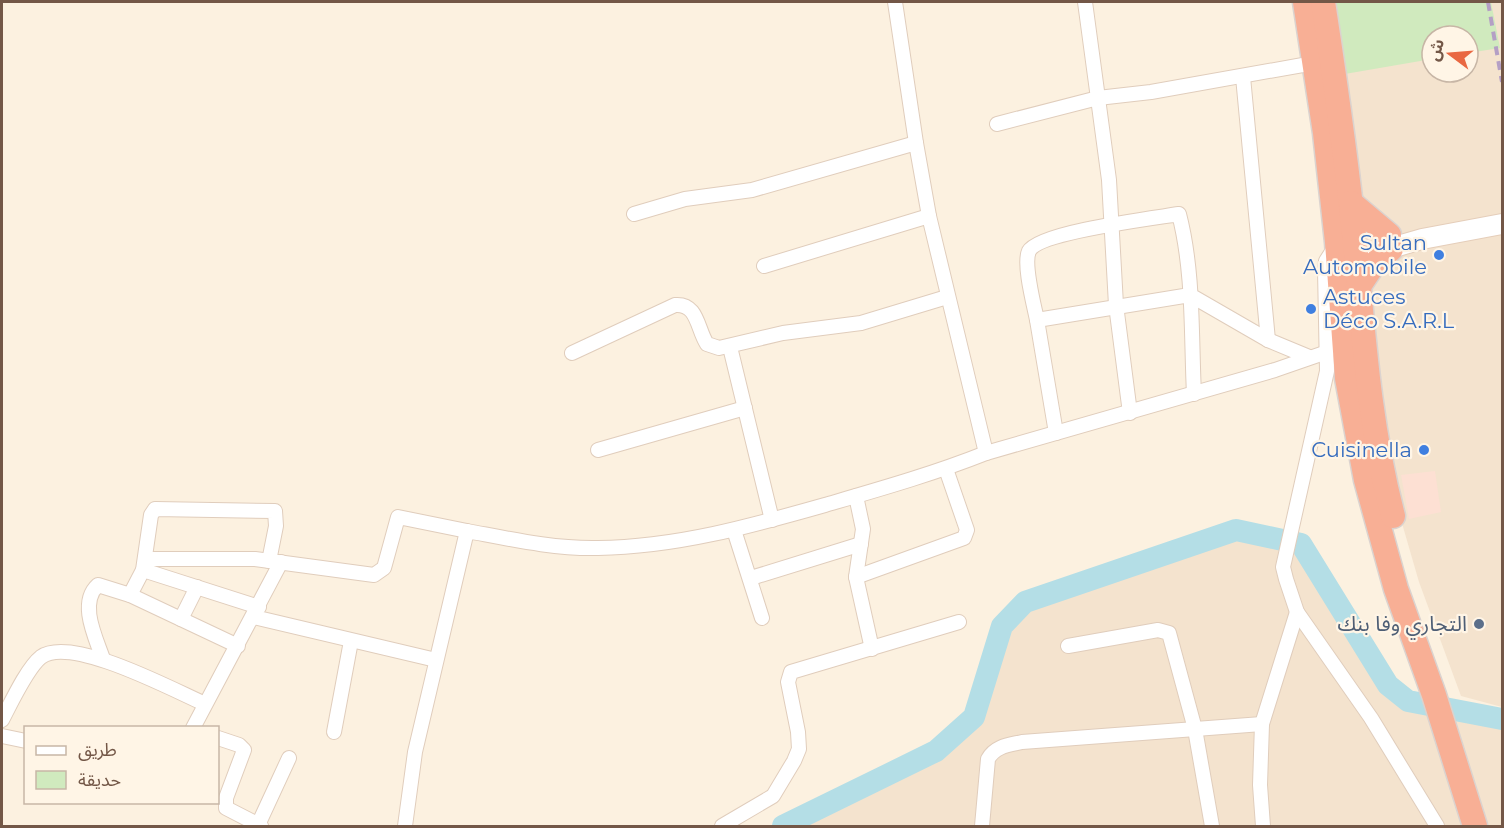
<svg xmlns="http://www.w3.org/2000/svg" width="1504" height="828" font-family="Montserrat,'Noto Sans Arabic',sans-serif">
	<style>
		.residential { fill: #f4e3ce; fill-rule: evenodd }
		.commercial { fill: #fde0d3 }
		.green { fill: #d0eabe }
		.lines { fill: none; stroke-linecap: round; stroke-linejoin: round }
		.river { stroke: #b4dee6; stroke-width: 22 }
		.street-casing { stroke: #e0cdbc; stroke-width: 16 }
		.secondary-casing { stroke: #e5ceba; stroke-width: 22 }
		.highway-casing { stroke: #dbd3cf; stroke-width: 27 }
		.street { stroke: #fff; stroke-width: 14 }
		.secondary { stroke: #fff; stroke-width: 20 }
		.highway { stroke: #f8af95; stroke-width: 24 }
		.rail { stroke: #b49fc5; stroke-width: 4; stroke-dasharray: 9 6; stroke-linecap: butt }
		.shop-dot { fill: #3f7fe0; stroke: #fff5e6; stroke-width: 2 }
		.service-dot { fill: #5c6f8a; stroke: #fff5e6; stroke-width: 2 }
		.labels { text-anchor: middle; stroke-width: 4.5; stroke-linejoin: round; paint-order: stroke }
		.shop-label { font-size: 21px; fill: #366cbe; stroke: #fff5e6; text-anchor: end }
		.service-label { font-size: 21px; fill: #4e5e75; stroke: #fff5e6; text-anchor: end }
	</style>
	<rect width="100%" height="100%" fill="#fcf1e0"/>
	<g class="residential">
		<path d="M1326,2H1502V707L1461,696L1419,582L1388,475ZM1432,36H1468V72H1432Z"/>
		<polygon points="1236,538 1296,551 1382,690 1405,709 1502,728 1502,826 797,826 939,759 981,723 1010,631 1029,609"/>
	</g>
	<polygon class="commercial" points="1435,471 1441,512 1409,519 1401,475"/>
	<polygon class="green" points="1326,2 1491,2 1500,48 1468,53 1468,36 1432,36 1432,59 1339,75"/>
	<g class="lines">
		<polyline class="river" points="783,826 936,751 974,717 1002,626 1025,602 1236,530 1301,544 1388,685 1408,701 1502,719"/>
		<defs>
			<g id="street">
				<polyline points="895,2 916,143"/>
				<polyline points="1085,2 1109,180 1116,305 1130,413"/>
				<polyline points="1243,77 1268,340"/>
				<polyline points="997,124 1098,98 1151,92 1314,63"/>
				<polyline points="634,214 685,199 752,190 916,143 929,216"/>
				<polyline points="1335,247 1326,261 1325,270 1327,371 1283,567 1286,579 1297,612 1371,718 1437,826"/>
				<polyline points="764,266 929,216 986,453"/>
				<polyline points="1037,320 1056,433"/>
				<polyline points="730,347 772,520"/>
				<path d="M572,353L675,305C698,303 697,329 707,344L719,348L783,333L861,323L947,297"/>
				<path d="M1194,394C1191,335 1194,272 1179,214C1155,218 1039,232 1029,251C1023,264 1034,305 1037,320L1190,295L1268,340L1309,357"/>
				<polyline points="598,450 745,408"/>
				<polyline points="856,496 863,529 856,577 872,649"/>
				<polyline points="734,530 762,618"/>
				<polyline points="145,559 255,559 374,575 384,568 398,517 467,531"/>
				<polyline points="143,570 259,607"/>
				<polyline points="856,577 964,538 967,530 946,469"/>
				<polyline points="751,578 861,544"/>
				<polyline points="130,595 143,570 151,515 155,509 275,511 276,526 269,561"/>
				<polyline points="254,617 436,660"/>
				<polyline points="181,619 197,587"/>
				<polyline points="1068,646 1158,630 1169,633 1195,729 1212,826"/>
				<path d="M103,659C96,638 78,603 98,585L130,595L238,646"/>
				<path d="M2,720C11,703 27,668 41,657C71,635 173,690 205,704"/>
				<polyline points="193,728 281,562"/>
				<polyline points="334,732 351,641"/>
				<polyline points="2,736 26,741"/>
				<polyline points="218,738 239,745 244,750 226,798 226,808 261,826"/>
				<polyline points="258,825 289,758"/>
				<path d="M405,826L415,752L467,531C510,539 554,549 598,548C676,547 751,526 825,505C880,489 933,474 986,453L1275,370L1327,352"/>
				<polyline points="722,826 773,796 794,761 799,749 798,732 788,682 791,672 959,622"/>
				<path d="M982,826L988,759C995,746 1009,745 1022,742L1262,724"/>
				<polyline points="1263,826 1260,785 1262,724 1297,612"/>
			</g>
			<polyline id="secondary" points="1377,252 1422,239 1502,224"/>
			<g id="highway">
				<polyline points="1305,2 1325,133 1337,242 1347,378 1366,480 1396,589 1434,695 1475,826"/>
				<path d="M1323,2C1336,86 1348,170 1356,254C1364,343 1370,429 1393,516"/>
				<polyline points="1351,203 1389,235"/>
				<polyline points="1357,289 1373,265 1391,249"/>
			</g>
		</defs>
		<use href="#street" class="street-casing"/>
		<use href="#secondary" class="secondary-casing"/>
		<use href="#highway" class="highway-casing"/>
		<use href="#street" class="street"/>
		<use href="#secondary" class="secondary"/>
		<use href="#highway" class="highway"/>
		<polyline class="rail" points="1488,2 1502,82"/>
	</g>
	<g class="shop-dot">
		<circle cx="1439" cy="255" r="6"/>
		<circle cx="1311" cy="309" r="6"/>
		<circle cx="1424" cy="450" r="6"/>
	</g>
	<circle class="service-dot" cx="1479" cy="624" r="6"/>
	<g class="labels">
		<g class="shop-label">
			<text x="1427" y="250">Sultan<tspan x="1427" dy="24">Automobile</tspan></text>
			<text x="1323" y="304" text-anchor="start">Astuces<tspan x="1323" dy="24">Déco S.A.R.L</tspan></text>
			<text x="1412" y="457">Cuisinella</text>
		</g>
		<g class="service-label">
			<text x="1467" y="631">التجاري وفا بنك</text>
		</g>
	</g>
	<rect width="1504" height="828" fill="none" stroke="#735747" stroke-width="6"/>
	<rect x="24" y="726" width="195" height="78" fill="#fff5e6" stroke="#c7b6a6" stroke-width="1.5"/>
	<rect x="36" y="746" width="30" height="9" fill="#ffffff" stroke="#c7b6a6" stroke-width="1.5"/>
	<text x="78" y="756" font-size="18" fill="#735747">طريق</text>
	<rect x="36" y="771" width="30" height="18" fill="#d0eabe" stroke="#c7b6a6" stroke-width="1.5"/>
	<text x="78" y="786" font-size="18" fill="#735747">حديقة</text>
	<g transform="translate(1450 54) rotate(286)"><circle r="28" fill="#fff5e6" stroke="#c7b6a6" stroke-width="1.5"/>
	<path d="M0-4.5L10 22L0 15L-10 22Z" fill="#e96842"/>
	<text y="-9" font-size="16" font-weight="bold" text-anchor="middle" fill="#735747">ش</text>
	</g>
</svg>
